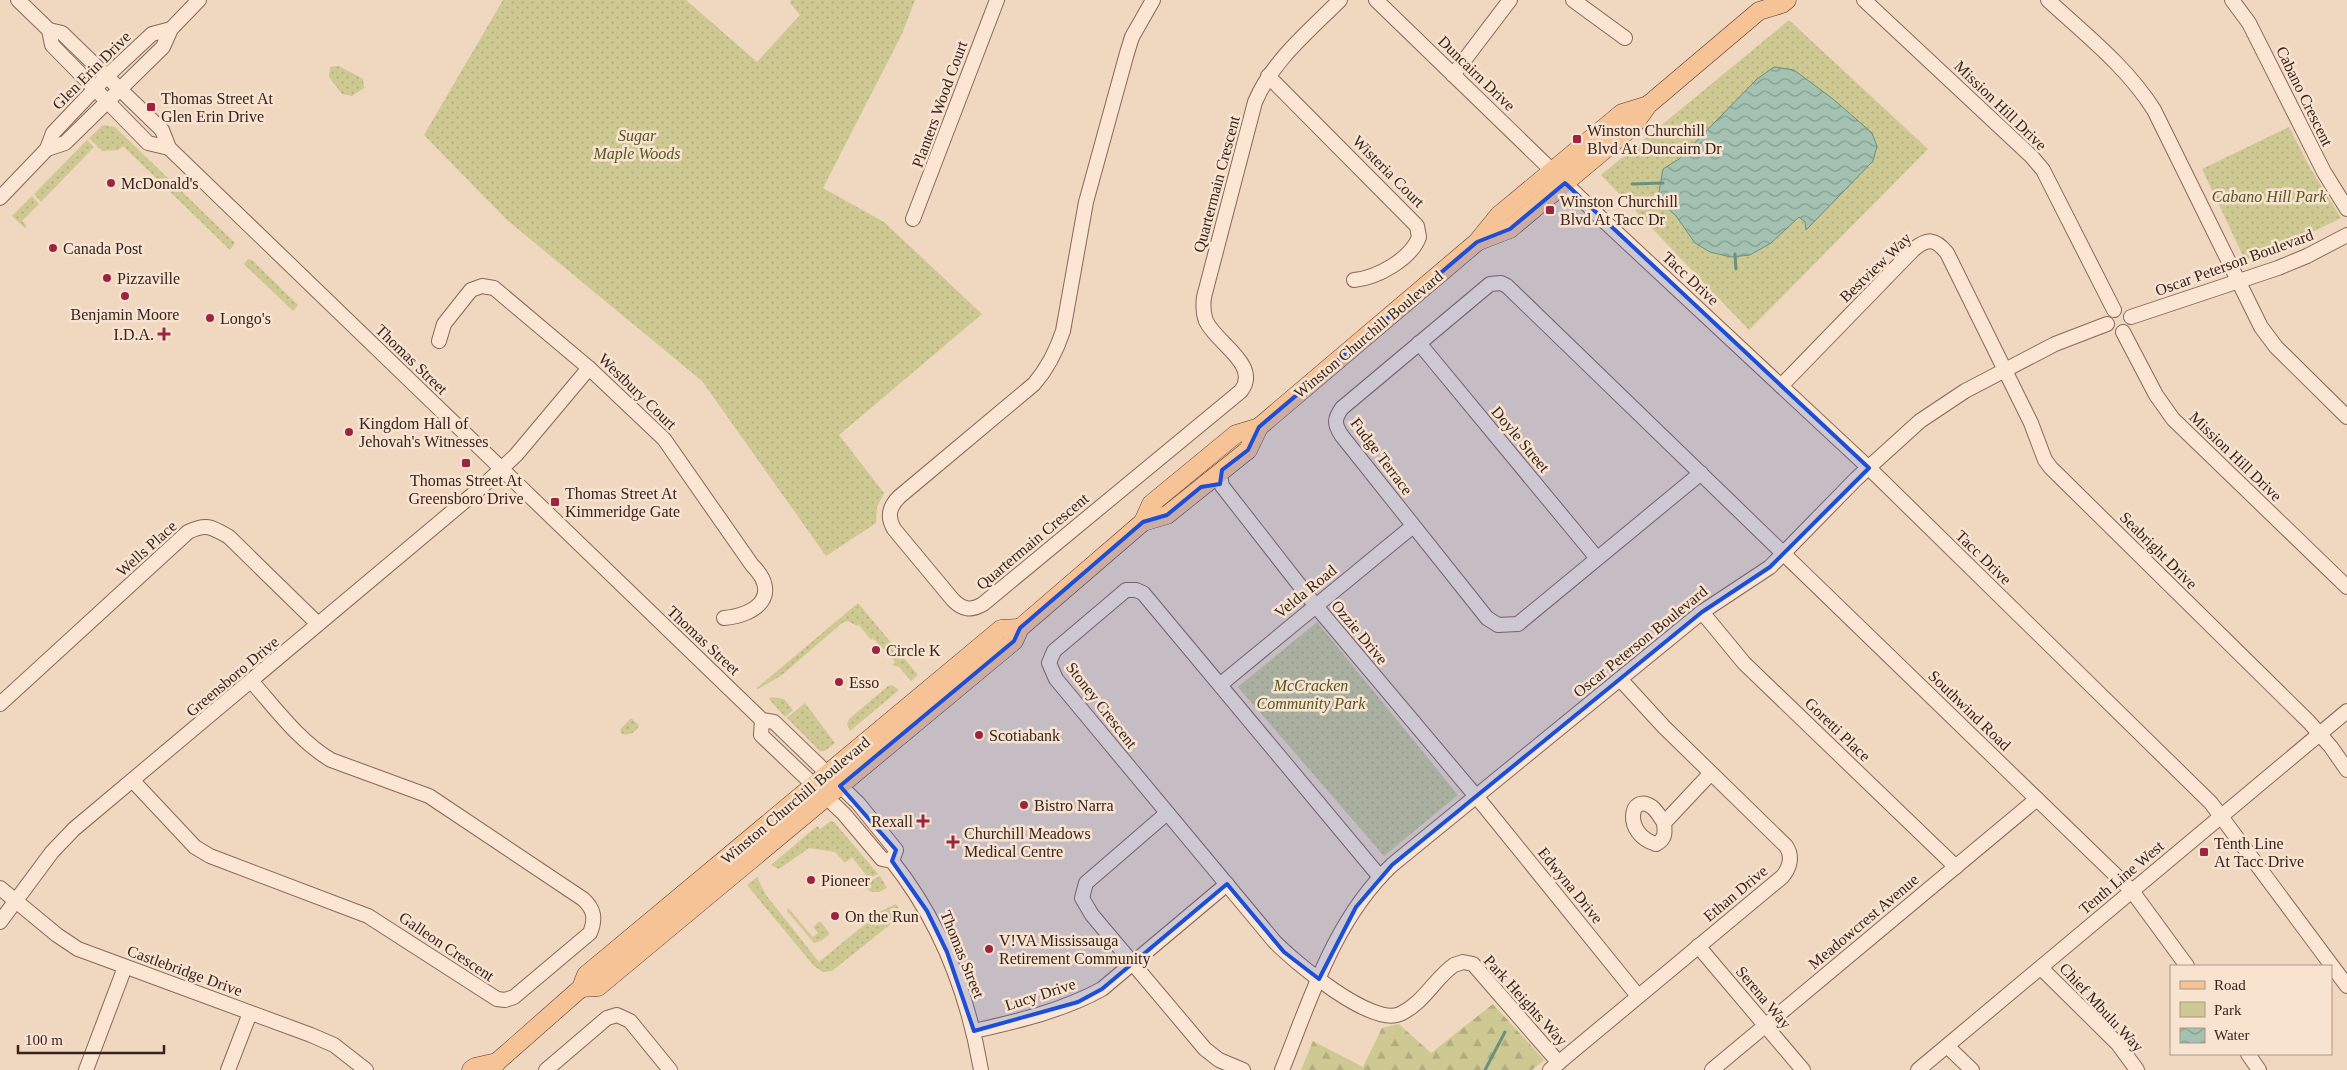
<svg xmlns="http://www.w3.org/2000/svg" width="2347" height="1070" font-family="'Times New Roman',serif">
	<style>
		.green { fill: url(#green-dots); fill-rule: evenodd }
		.forest { fill: url(#forest-firs) }
		.water { fill: url(#water-waves); stroke: #6a907e }
		.lines { fill: none; stroke-linecap: round; stroke-linejoin: round }
		.stream { stroke: #6a907e; stroke-width: 3 }
		.minor-casing { stroke: #896757; stroke-width: 16 }
		.major-casing { stroke: #57372c; stroke-width: 19 }
		.minor { stroke: #fae6d3; stroke-width: 14 }
		.major { stroke: #f5c395; stroke-width: 18 }
		.marked { fill: #1d4ed8; fill-opacity: 0.2; stroke: #1d4ed8; stroke-width: 4; stroke-linejoin: round }
		.poi-dot { fill: #9b243f; stroke: #f7e3d0; stroke-width: 2 }
		.labels { text-anchor: middle; stroke-width: 5; stroke-linejoin: round; paint-order: stroke }
		.street-label { font-size: 16px; fill: #38241c; stroke: #f7e3d0 }
		.poi-label { font-size: 16px; fill: #38241c; stroke: #f7e3d0; text-anchor: start }
		.park-label { font-size: 16px; font-style: italic; fill: #545622; stroke: #f7e3d0 }
	</style>
	<defs>
		<pattern id="green-dots" width="8" height="8" patternUnits="userSpaceOnUse" patternTransform="scale(1.25)"><rect width="8" height="8" fill="#cec893"/><path d="M2 2h.1M6 6h.1" fill="none" stroke="#b2ac7e" stroke-width="1.8" stroke-linecap="round"/></pattern>
		<pattern id="forest-firs" width="22" height="20" patternUnits="userSpaceOnUse" patternTransform="scale(1.25)"><rect width="22" height="20" fill="#cec893"/><path d="M5 1l3.5 6h-7zM16 11l3.5 6h-7z" fill="#b2ac7e"/></pattern>
		<pattern id="water-waves" width="16" height="10" patternUnits="userSpaceOnUse" patternTransform="scale(1.25)"><rect width="16" height="10" fill="#a3c2b2"/><path d="M0 5q4-4 8 0t8 0" fill="none" stroke="#869d90"/></pattern>
	</defs>
	<rect width="100%" height="100%" fill="#f0d7c0"/>
	<g class="green">
		<polygon points="503,0 686,0 757,62 800,15 790,3 791,0 915,0 902,34 823,188 884,222 982,314 839,435 884,493 877,507 876,523 826,556 702,381 507,220 424,135"/>
		<path d="M1789,20L1928,149L1749,330L1601,175ZM1679,159L1873,161L1805,222L1799,216L1771,243L1750,255L1731,257L1695,243L1676,216L1662,203L1659,192L1663,169Z"/>
		<polygon points="339,66 363,79 364,88 352,96 342,94 329,77 330,67"/>
		<polygon points="103,125 115,127 235,243 230,250 123,146 118,150 102,151 89,138"/>
		<polygon points="2289,127 2310,168 2341,218 2292,242 2245,260 2202,169"/>
		<polygon points="87,140 94,147 41,202 34,194"/>
		<polygon points="32,196 39,204 22,221 27,226 25,228 12,216"/>
		<polygon points="248,259 252,260 298,305 293,311 244,264"/>
		<polygon points="858,603 918,675 911,681 899,667 892,665 895,662 873,638 871,640 859,625 857,626 848,621 842,623 782,675 758,689 757,688"/>
		<polygon points="1317,622 1458,795 1384,856 1238,687"/>
		<polygon points="892,685 899,690 850,731 847,724 849,719 888,686"/>
		<polygon points="771,697 784,699 793,710 785,717 769,699"/>
		<polygon points="805,703 835,743 825,751 820,751 787,718"/>
		<path d="M631,718L639,725C637,732 629,736 622,734L620,730Z"/>
		<polygon points="831,821 834,822 878,874 861,882 859,880 866,875 852,857 845,863 835,852 809,848 779,869 771,865 817,826 820,829"/>
		<polygon points="880,876 887,888 879,892 871,892 862,885"/>
		<polygon points="757,877 766,895 819,962 881,911 896,904 902,915 832,971 823,972 814,966 747,885"/>
		<polygon points="788,908 813,937 818,933 813,927 820,921 830,934 821,941 814,943 787,911"/>
	</g>
	<polygon class="forest" points="1493,1004 1544,1060 1532,1070 1301,1070 1313,1041 1363,1067 1382,1028 1399,1024 1431,1053"/>
	<polygon class="water" points="1774,67 1794,70 1833,99 1872,133 1877,146 1873,161 1806,230 1805,222 1799,217 1771,243 1750,255 1731,257 1710,252 1695,243 1676,216 1662,203 1659,192 1663,169 1679,159 1757,79"/>
	<g class="lines">
		<g class="stream">
			<polyline points="1632,184 1663,183"/>
			<polyline points="1735,254 1736,269"/>
			<polyline points="1485,1070 1505,1032"/>
		</g>
		<defs>
			<g id="minor">
				<polyline points="18,0 49,30 52,45 148,143 169,148"/>
				<path d="M1153,0L1132,37L1127,53L1086,202L1063,331C1056,352 1048,368 1034,384L899,497C889,507 887,517 894,529L953,600C963,610 971,611 983,604L1241,391C1261,365 1216,343 1206,321C1203,313 1203,305 1204,297L1255,102C1273,60 1308,32 1340,0"/>
				<polyline points="1376,0 1602,219 1869,468 2211,803 2347,986"/>
				<polyline points="1573,0 1625,38"/>
				<polyline points="1864,0 2032,157 2043,170 2114,310"/>
				<path d="M2048,0C2086,35 2127,67 2154,110L2261,327L2276,347L2347,417"/>
				<polyline points="2232,0 2249,23 2324,172 2347,209"/>
				<polyline points="49,30 62,33 162,130 169,148 762,720 774,722 858,803 896,850 892,861"/>
				<polyline points="1453,75 1510,0"/>
				<path d="M1268,76L1417,226L1419,237C1411,259 1377,278 1354,280"/>
				<polyline points="47,149 65,143 163,47 171,29 199,0"/>
				<polyline points="0,198 47,149 53,133 107,76 152,34 171,29"/>
				<polyline points="913,219 997,0"/>
				<polyline points="2131,317 2278,268 2307,256 2347,235"/>
				<polyline points="2123,332 2156,395 2173,419 2347,587"/>
				<path d="M439,341L444,324L471,290L482,286L494,288L589,368L664,439L752,565C781,594 758,615 724,618"/>
				<polyline points="1419,343 1596,557"/>
				<path d="M1781,386L1913,250C1927,238 1935,238 1947,253L2031,423L2045,460L2051,468L2309,722L2331,747L2347,770"/>
				<polyline points="1222,470 1220,475 1222,486 1315,605 1485,807 1638,996"/>
				<path d="M1701,473L1518,624L1498,625L1487,618L1342,436C1334,424 1334,419 1342,408L1490,284L1501,283L1507,286L2132,891L2187,966"/>
				<polyline points="1702,612 1744,663 1956,867"/>
				<polyline points="1221,684 1413,526"/>
				<path d="M0,704L188,532C207,523 212,527 229,537L318,624"/>
				<path d="M762,720L761,735L844,814L882,859L892,861C940,921 968,995 981,1070"/>
				<path d="M133,781L195,847L210,856L368,916L497,999L505,1000L514,997L590,933C596,918 594,909 583,899L429,796L331,760C299,741 276,709 252,682"/>
				<polyline points="1167,813 1086,883 1082,898 1092,915 1205,1049 1219,1060 1243,1070"/>
				<path d="M1664,823C1661,818 1656,810 1652,807C1629,791 1623,835 1656,844C1666,839 1665,832 1664,823L1710,774"/>
				<path d="M1380,877L1143,593L1136,590H1126L1054,651L1049,663L1056,679L1274,941C1294,962 1372,1027 1400,1014C1424,1003 1435,978 1454,965L1463,962L1473,964L1559,1063"/>
				<polyline points="0,888 57,935 78,949 311,1035 334,1045 366,1070"/>
				<polyline points="0,922 52,852 74,829 484,485 516,455 589,368"/>
				<polyline points="1698,946 1803,1070"/>
				<polyline points="2041,968 2118,1044 2137,1070"/>
				<path d="M974,1031C1018,1021 1062,1011 1102,989L1227,884"/>
				<polyline points="1947,1046 1972,1070"/>
				<polyline points="2248,1054 2259,1070"/>
				<polyline points="86,1070 125,967"/>
				<polyline points="228,1070 250,1013"/>
				<polyline points="546,1070 607,1018 617,1015 630,1021 670,1070"/>
				<path d="M1282,1070C1311,998 1334,920 1392,865L1702,612L1770,567L1856,479L1920,421L1965,391L2055,344L2107,324"/>
				<path d="M1550,1070L1782,877C1790,868 1793,856 1786,846L1664,727L1620,679"/>
				<polyline points="1712,1070 2037,799"/>
				<polyline points="1918,1070 2347,711"/>
			</g>
			<g id="major">
				<polyline points="1479,241 1510,229 1633,126 1648,105 1759,11 1782,4 1787,0"/>
				<polyline points="1143,522 1151,504 1236,434 1259,427 1477,242 1499,215 1622,113 1648,105"/>
				<polyline points="581,988 598,987 1014,641 1020,628 1143,522 1167,515 1248,450 1259,427"/>
				<polyline points="471,1070 475,1067 497,1062"/>
				<polyline points="492,1070 497,1062 581,988 586,975 1001,629 1020,628"/>
			</g>
		</defs>
		<use href="#minor" class="minor-casing"/>
		<use href="#major" class="major-casing"/>
		<use href="#minor" class="minor"/>
		<use href="#major" class="major"/>
	</g>
	<path class="marked" d="M1565,183L1869,468L1770,567L1702,612L1392,865L1356,907L1319,979L1284,952L1227,884L1102,989L1078,1002L974,1031L947,952L927,911L892,861L896,850L840,786L1014,641L1020,628L1143,522L1167,515L1201,487L1220,484L1222,470L1248,450L1259,427L1477,242L1510,229Z"/>
	<g class="poi-dot">
		<rect x="146" y="102" width="10" height="10" rx="2.5"/>
		<rect x="1572" y="134" width="10" height="10" rx="2.5"/>
		<circle cx="111" cy="183" r="5"/>
		<rect x="1545" y="205" width="10" height="10" rx="2.5"/>
		<circle cx="53" cy="248" r="5"/>
		<circle cx="107" cy="278" r="5"/>
		<circle cx="125" cy="296" r="5"/>
		<circle cx="210" cy="318" r="5"/>
		<path d="M161.5 326.5h5v5h5v5h-5v5h-5v-5h-5v-5h5z"/>
		<circle cx="349" cy="432" r="5"/>
		<rect x="461" y="458" width="10" height="10" rx="2.5"/>
		<rect x="550" y="497" width="10" height="10" rx="2.5"/>
		<circle cx="876" cy="650" r="5"/>
		<circle cx="839" cy="682" r="5"/>
		<circle cx="979" cy="735" r="5"/>
		<circle cx="1024" cy="805" r="5"/>
		<path d="M920.5 813.5h5v5h5v5h-5v5h-5v-5h-5v-5h5z"/>
		<path d="M950.5 834.5h5v5h5v5h-5v5h-5v-5h-5v-5h5z"/>
		<rect x="2199" y="847" width="10" height="10" rx="2.5"/>
		<circle cx="811" cy="880" r="5"/>
		<circle cx="835" cy="916" r="5"/>
		<circle cx="989" cy="949" r="5"/>
	</g>
	<g class="labels">
		<g class="street-label">
			<text transform="translate(91 70) rotate(-45)" y="6">Glen Erin Drive</text>
			<text transform="translate(1477 73) rotate(44)" y="6">Duncairn Drive</text>
			<text transform="translate(2305 96) rotate(64)" y="6">Cabano Crescent</text>
			<text transform="translate(939 104) rotate(-70)" y="6">Planters Wood Court</text>
			<text transform="translate(2001 105) rotate(44)" y="6">Mission Hill Drive</text>
			<text transform="translate(1389 171) rotate(45)" y="6">Wisteria Court</text>
			<text transform="translate(1216 184) rotate(-75)" y="6">Quartermain Crescent</text>
			<text transform="translate(2234 262) rotate(-20)" y="6">Oscar Peterson Boulevard</text>
			<text transform="translate(1875 267) rotate(-44)" y="6">Bestview Way</text>
			<text transform="translate(1691 278) rotate(43)" y="6">Tacc Drive</text>
			<text transform="translate(1368 334) rotate(-40)" y="6">Winston Churchill Boulevard</text>
			<text transform="translate(412 359) rotate(44)" y="6">Thomas Street</text>
			<text transform="translate(638 391) rotate(44)" y="6">Westbury Court</text>
			<text transform="translate(1521 439) rotate(50)" y="6">Doyle Street</text>
			<text transform="translate(1382 456) rotate(53)" y="6">Fudge Terrace</text>
			<text transform="translate(2236 456) rotate(44)" y="6">Mission Hill Drive</text>
			<text transform="translate(1032 541) rotate(-40)" y="6">Quartermain Crescent</text>
			<text transform="translate(146 548) rotate(-42)" y="6">Wells Place</text>
			<text transform="translate(2159 550) rotate(45)" y="6">Seabright Drive</text>
			<text transform="translate(1984 557) rotate(44)" y="6">Tacc Drive</text>
			<text transform="translate(1305 591) rotate(-39)" y="6">Velda Road</text>
			<text transform="translate(1360 632) rotate(50)" y="6">Ozzie Drive</text>
			<text transform="translate(704 640) rotate(43)" y="6">Thomas Street</text>
			<text transform="translate(1640 641) rotate(-39)" y="6">Oscar Peterson Boulevard</text>
			<text transform="translate(232 676) rotate(-40)" y="6">Greensboro Drive</text>
			<text transform="translate(1102 705) rotate(52)" y="6">Stoney Crescent</text>
			<text transform="translate(1970 710) rotate(44)" y="6">Southwind Road</text>
			<text transform="translate(1838 729) rotate(44)" y="6">Goretti Place</text>
			<text transform="translate(795 800) rotate(-40)" y="6">Winston Churchill Boulevard</text>
			<text transform="translate(2121 877) rotate(-40)" y="6">Tenth Line West</text>
			<text transform="translate(1571 885) rotate(51)" y="6">Edwyna Drive</text>
			<text transform="translate(1735 893) rotate(-40)" y="6">Ethan Drive</text>
			<text transform="translate(1863 921) rotate(-40)" y="6">Meadowcrest Avenue</text>
			<text transform="translate(447 946) rotate(34)" y="6">Galleon Crescent</text>
			<text transform="translate(963 954) rotate(68)" y="6">Thomas Street</text>
			<text transform="translate(185 970) rotate(20)" y="6">Castlebridge Drive</text>
			<text transform="translate(1040 994) rotate(-18)" y="6">Lucy Drive</text>
			<text transform="translate(1764 997) rotate(50)" y="6">Serena Way</text>
			<text transform="translate(1526 1000) rotate(48)" y="6">Park Heights Way</text>
			<text transform="translate(2102 1007) rotate(47)" y="6">Chief Mbulu Way</text>
		</g>
		<g class="poi-label">
			<text x="161" y="104">Thomas Street At<tspan x="161" dy="18">Glen Erin Drive</tspan></text>
			<text x="1587" y="136">Winston Churchill<tspan x="1587" dy="18">Blvd At Duncairn Dr</tspan></text>
			<text x="121" y="189">McDonald's</text>
			<text x="1560" y="207">Winston Churchill<tspan x="1560" dy="18">Blvd At Tacc Dr</tspan></text>
			<text x="63" y="254">Canada Post</text>
			<text x="117" y="284">Pizzaville</text>
			<text x="125" y="320" text-anchor="middle">Benjamin Moore</text>
			<text x="220" y="324">Longo's</text>
			<text x="154" y="340" text-anchor="end">I.D.A.</text>
			<text x="359" y="429">Kingdom Hall of<tspan x="359" dy="18">Jehovah's Witnesses</tspan></text>
			<text x="466" y="486" text-anchor="middle">Thomas Street At<tspan x="466" dy="18">Greensboro Drive</tspan></text>
			<text x="565" y="499">Thomas Street At<tspan x="565" dy="18">Kimmeridge Gate</tspan></text>
			<text x="886" y="656">Circle K</text>
			<text x="849" y="688">Esso</text>
			<text x="989" y="741">Scotiabank</text>
			<text x="1034" y="811">Bistro Narra</text>
			<text x="913" y="827" text-anchor="end">Rexall</text>
			<text x="964" y="839">Churchill Meadows<tspan x="964" dy="18">Medical Centre</tspan></text>
			<text x="2214" y="849">Tenth Line<tspan x="2214" dy="18">At Tacc Drive</tspan></text>
			<text x="821" y="886">Pioneer</text>
			<text x="845" y="922">On the Run</text>
			<text x="999" y="946">V!VA Mississauga<tspan x="999" dy="18">Retirement Community</tspan></text>
		</g>
		<g class="park-label">
			<text x="637" y="141">Sugar<tspan x="637" dy="18">Maple Woods</tspan></text>
			<text x="2269" y="202">Cabano Hill Park</text>
			<text x="1311" y="691">McCracken<tspan x="1311" dy="18">Community Park</tspan></text>
		</g>
	</g>
	<rect x="2170" y="965" width="162" height="90" fill="#f7e3d0" stroke="#ab9788"/>
	<rect x="2180" y="981" width="25" height="8" fill="#f5c395" stroke="#ab9788"/>
	<text x="2214" y="990" font-size="15" fill="#38241c">Road</text>
	<rect x="2180" y="1002" width="25" height="15" fill="#cec893" stroke="#ab9788"/>
	<text x="2214" y="1015" font-size="15" fill="#38241c">Park</text>
	<rect x="2180" y="1028" width="25" height="15" fill="url(#water-waves)" stroke="#ab9788"/>
	<text x="2214" y="1040" font-size="15" fill="#38241c">Water</text>
	<path d="M18 1045v8h146v-8" fill="none" stroke="#38241c" stroke-width="2.5"/>
	<text x="25" y="1045" font-size="15" fill="#38241c" stroke="#f7e3d0" stroke-width="4" paint-order="stroke">100 m</text>
</svg>
